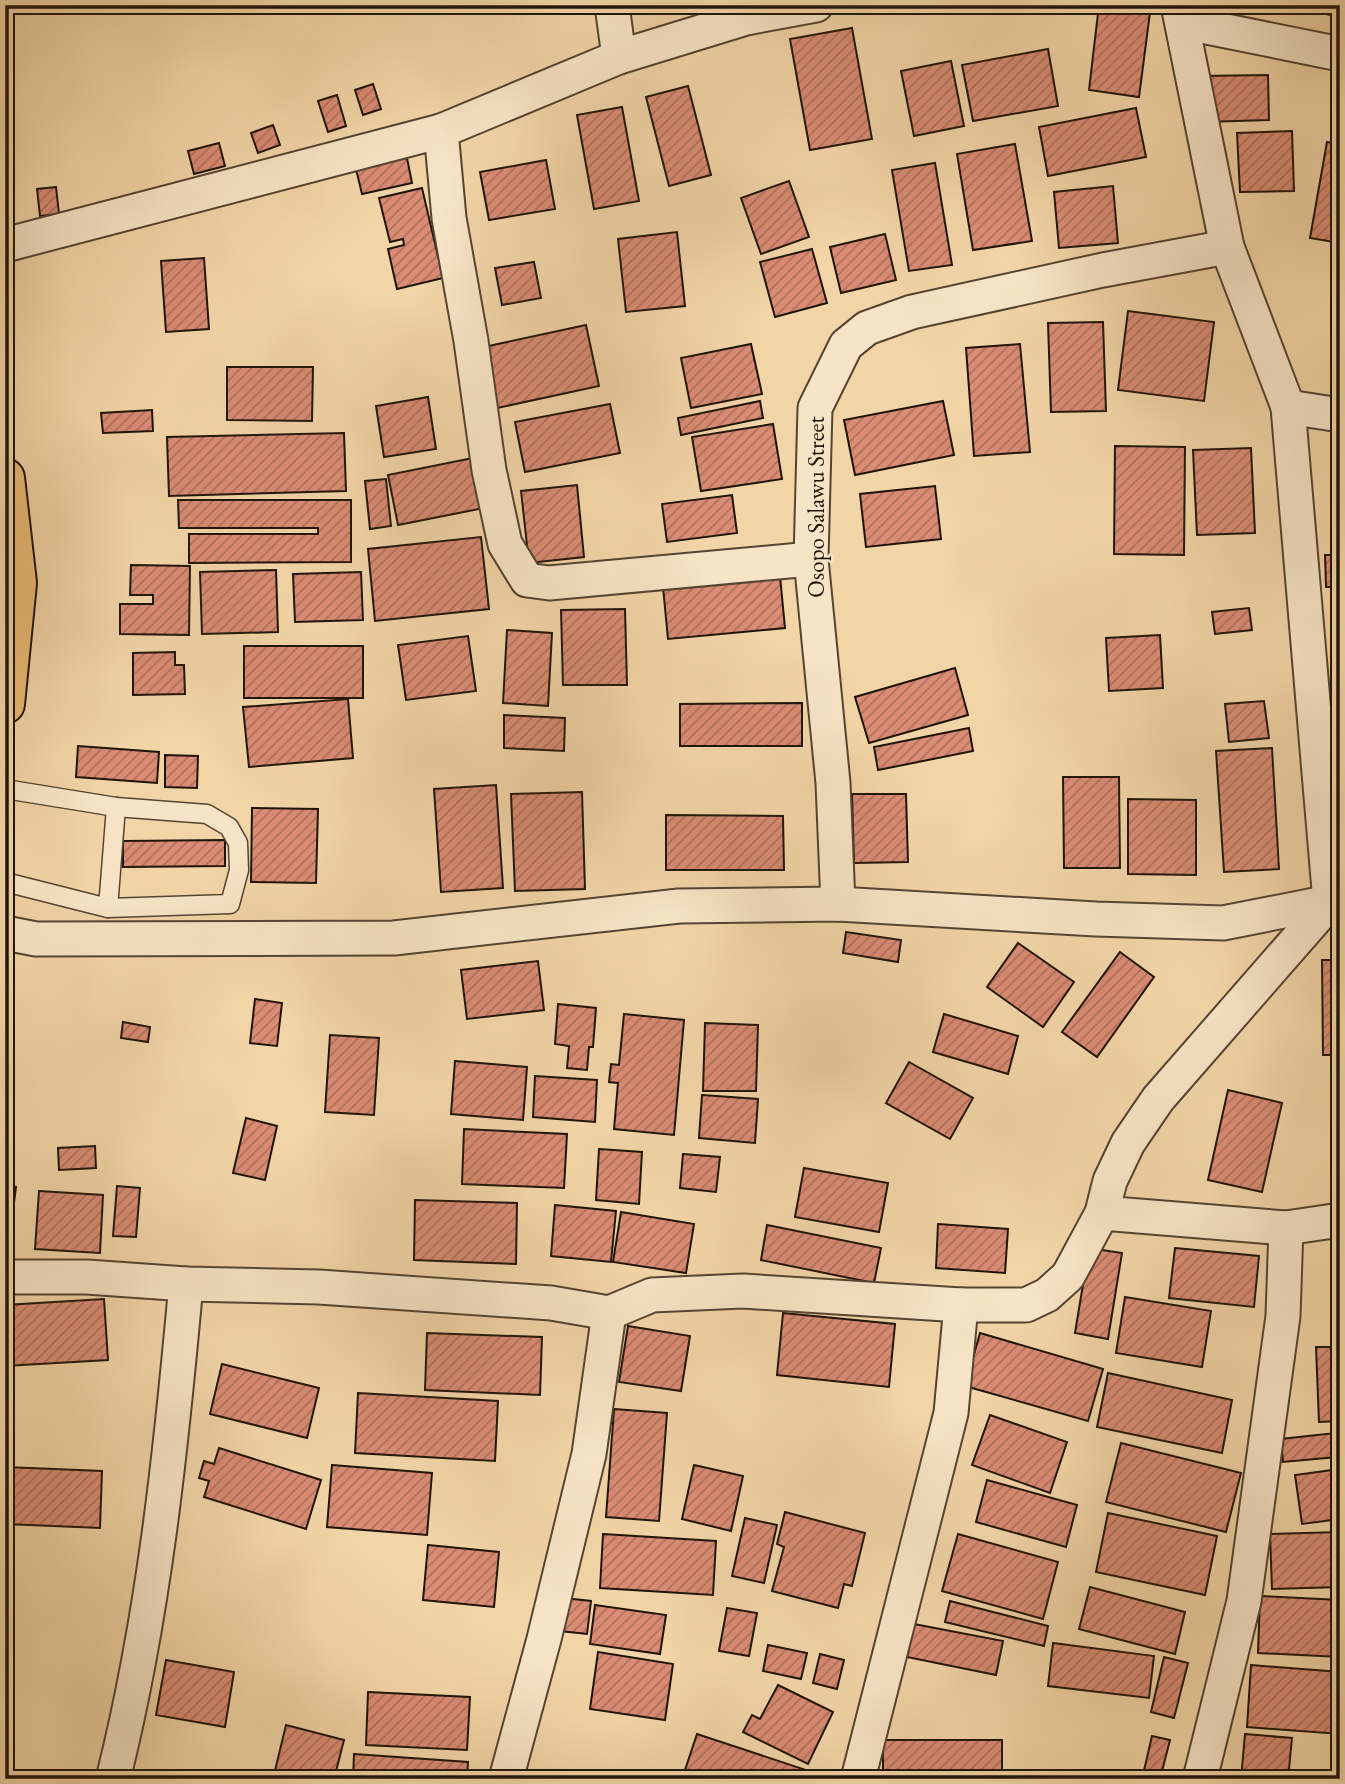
<svg xmlns="http://www.w3.org/2000/svg" width="1345" height="1784" font-family="'EB Garamond',serif">
	<style>
		.building { fill: url(#building-hatch); stroke: #20140a; stroke-width: 2 }
		.lines { fill: none; stroke-linecap: round; stroke-linejoin: round }
		.lane-casing { stroke: #544431; stroke-width: 21 }
		.street-casing { stroke: #544431; stroke-width: 37 }
		.primary-casing { stroke: #20140a; stroke-width: 42 }
		.lane { stroke: #f7e4c6; stroke-width: 18 }
		.street { stroke: #f7e4c6; stroke-width: 33 }
		.primary { stroke: #e9ba74; stroke-width: 38 }
		.labels { text-anchor: middle; stroke-width: 5; stroke-linejoin: round; paint-order: stroke }
		.street-label { font-size: 23px; fill: #20140a; stroke: #f7e4c6 }
	</style>
	<defs>
		<pattern id="building-hatch" width="6" height="6" patternUnits="userSpaceOnUse" patternTransform="scale(1.75)"><rect width="6" height="6" fill="#da8c74"/><path d="M-1 1l2-2M0 6l6-6M5 7l2-2" fill="none" stroke="#b0715d"/></pattern>
	</defs>
	<rect width="100%" height="100%" fill="#f2d5a7"/>
	<filter id="stains"><feTurbulence type="fractalNoise" baseFrequency=".00286" numOctaves="4"/><feColorMatrix values="0 0 0 0 .2 0 0 0 0 .09 0 0 0 0 .02 0 0 0 .5 -.17"/></filter>
	<radialGradient id="worn" r=".72"><stop offset=".6" stop-color="#630" stop-opacity="0"/><stop offset="1" stop-color="#630" stop-opacity=".3"/></radialGradient>
	<g class="building">
		<polygon points="1099,5 1151,5 1139,97 1089,90"/>
		<polygon points="1284,5 1337,5 1335,16"/>
		<polygon points="852,28 872,139 810,150 790,39"/>
		<polygon points="1048,49 1058,106 973,121 962,65"/>
		<polygon points="951,61 964,126 914,136 901,71"/>
		<polygon points="1268,75 1269,120 1204,122 1202,76"/>
		<polygon points="373,84 381,109 363,115 355,90"/>
		<polygon points="688,86 711,175 669,186 646,97"/>
		<polygon points="337,95 346,126 328,132 318,101"/>
		<polygon points="622,107 639,201 594,209 577,115"/>
		<polygon points="1136,108 1146,157 1048,176 1039,127"/>
		<polygon points="273,125 280,145 258,153 251,133"/>
		<polygon points="1292,131 1294,191 1240,192 1237,133"/>
		<polygon points="1327,142 1340,144 1340,243 1310,238"/>
		<polygon points="219,143 225,166 194,174 188,151"/>
		<polygon points="1015,144 1032,241 973,250 957,154"/>
		<polygon points="407,158 412,183 362,194 356,169"/>
		<polygon points="546,160 555,209 489,220 480,172"/>
		<polygon points="935,163 952,265 909,271 892,170"/>
		<polygon points="789,181 809,237 761,254 741,198"/>
		<polygon points="1113,186 1118,243 1059,248 1054,192"/>
		<polygon points="56,187 59,214 40,216 37,189"/>
		<polygon points="422,188 443,278 397,289 388,249 404,245 403,239 390,242 379,198"/>
		<polygon points="677,232 685,306 626,312 618,239"/>
		<polygon points="885,234 896,280 841,293 830,247"/>
		<polygon points="812,249 827,303 775,317 760,262"/>
		<polygon points="204,258 209,329 166,332 161,261"/>
		<polygon points="534,262 541,298 502,305 495,268"/>
		<polygon points="1128,311 1214,322 1204,401 1118,390"/>
		<polygon points="1103,322 1106,411 1051,412 1048,323"/>
		<polygon points="586,325 599,386 497,408 484,347"/>
		<polygon points="751,344 762,394 691,408 681,358"/>
		<polygon points="1020,344 1030,452 974,456 966,348"/>
		<polygon points="227,367 313,367 312,421 227,420"/>
		<polygon points="428,397 436,449 384,457 376,406"/>
		<polygon points="760,401 763,418 681,435 678,418"/>
		<polygon points="943,401 954,455 855,475 844,420"/>
		<polygon points="610,404 620,453 525,472 515,422"/>
		<polygon points="152,410 153,431 103,433 101,413"/>
		<polygon points="773,424 782,479 701,491 692,437"/>
		<polygon points="344,433 346,491 169,496 167,437"/>
		<polygon points="1115,446 1185,447 1184,555 1114,554"/>
		<polygon points="1251,448 1255,533 1197,535 1193,450"/>
		<polygon points="478,457 489,507 398,525 388,475"/>
		<polygon points="1340,468 1340,512 1335,512 1331,469"/>
		<polygon points="386,479 391,526 370,529 365,481"/>
		<polygon points="577,485 584,557 529,563 521,491"/>
		<polygon points="935,486 941,539 866,547 860,494"/>
		<polygon points="732,495 737,533 667,542 662,504"/>
		<polygon points="178,500 351,500 351,562 189,563 189,534 318,534 318,528 179,528"/>
		<polygon points="481,537 489,609 375,621 368,549"/>
		<polygon points="1325,555 1340,555 1340,587 1326,587"/>
		<polygon points="131,565 190,566 189,635 120,634 120,604 153,604 153,595 130,595"/>
		<polygon points="276,570 278,632 202,634 200,572"/>
		<polygon points="361,572 363,620 295,622 293,574"/>
		<polygon points="780,576 785,628 668,639 663,587"/>
		<polygon points="1249,608 1252,630 1215,634 1212,612"/>
		<polygon points="625,609 627,685 563,685 561,610"/>
		<polygon points="507,630 552,633 548,706 503,703"/>
		<polygon points="1160,635 1163,688 1109,691 1106,638"/>
		<polygon points="468,636 476,691 406,700 398,645"/>
		<rect x="244" y="646" width="119" height="52"/>
		<polygon points="175,652 175,665 184,665 185,694 133,695 133,653"/>
		<polygon points="955,668 968,715 869,743 855,697"/>
		<polygon points="348,699 353,758 249,767 243,707"/>
		<polygon points="1264,701 1269,738 1229,742 1225,704"/>
		<polygon points="802,703 802,746 680,746 680,704"/>
		<polygon points="504,715 565,718 564,751 504,748"/>
		<polygon points="969,728 973,751 878,770 874,747"/>
		<rect x="1337" y="731" width="3" height="73"/>
		<polygon points="78,746 159,752 157,783 76,777"/>
		<polygon points="1272,748 1279,869 1224,872 1216,751"/>
		<polygon points="165,755 198,756 197,788 165,787"/>
		<polygon points="1063,777 1119,777 1120,868 1064,868"/>
		<polygon points="496,785 503,888 441,892 434,789"/>
		<polygon points="582,792 585,889 515,891 511,794"/>
		<polygon points="852,794 906,794 908,862 854,863"/>
		<polygon points="1128,799 1196,800 1196,875 1128,874"/>
		<polygon points="252,808 318,809 316,883 251,882"/>
		<polygon points="666,815 783,816 784,870 666,870"/>
		<polygon points="225,840 225,866 123,867 123,841"/>
		<polygon points="846,932 901,940 898,962 843,953"/>
		<polygon points="1018,943 1074,982 1043,1027 987,987"/>
		<polygon points="1120,952 1154,977 1097,1057 1062,1032"/>
		<polygon points="1322,960 1340,960 1340,1055 1323,1055"/>
		<polygon points="538,961 544,1010 467,1019 461,970"/>
		<polygon points="255,999 282,1003 277,1046 250,1043"/>
		<polygon points="558,1004 596,1008 593,1047 589,1047 587,1070 567,1068 569,1046 555,1044"/>
		<polygon points="624,1014 684,1020 674,1135 614,1129 618,1083 609,1082 611,1064 619,1065"/>
		<polygon points="944,1014 1018,1036 1008,1074 933,1052"/>
		<polygon points="123,1022 150,1027 148,1042 121,1038"/>
		<polygon points="705,1023 758,1025 756,1091 703,1091"/>
		<polygon points="330,1035 379,1038 374,1115 325,1112"/>
		<polygon points="455,1061 527,1067 523,1120 451,1114"/>
		<polygon points="909,1062 973,1098 950,1139 886,1103"/>
		<polygon points="535,1076 597,1080 595,1122 533,1117"/>
		<polygon points="1228,1090 1282,1103 1262,1192 1208,1180"/>
		<polygon points="702,1095 758,1099 755,1143 699,1138"/>
		<polygon points="246,1118 277,1126 265,1180 233,1173"/>
		<polygon points="464,1129 567,1134 564,1188 462,1184"/>
		<polygon points="95,1146 96,1168 59,1170 58,1148"/>
		<polygon points="599,1149 642,1152 639,1204 596,1200"/>
		<polygon points="683,1154 720,1157 716,1192 680,1188"/>
		<polygon points="804,1168 888,1183 879,1232 795,1217"/>
		<polygon points="5,1186 16,1187 13,1211 5,1210"/>
		<polygon points="117,1186 140,1188 136,1237 113,1236"/>
		<polygon points="39,1191 103,1195 100,1253 35,1249"/>
		<polygon points="415,1200 517,1203 516,1264 414,1260"/>
		<polygon points="555,1205 616,1211 611,1262 551,1256"/>
		<polygon points="621,1212 694,1224 686,1273 613,1262"/>
		<polygon points="938,1224 1008,1229 1005,1273 936,1268"/>
		<polygon points="767,1225 881,1248 874,1283 761,1260"/>
		<polygon points="1089,1248 1122,1253 1108,1339 1075,1333"/>
		<polygon points="1175,1248 1259,1256 1254,1307 1169,1298"/>
		<polygon points="1125,1297 1211,1311 1202,1367 1116,1353"/>
		<polygon points="104,1299 108,1360 5,1366 5,1305"/>
		<polygon points="783,1313 895,1324 889,1387 777,1375"/>
		<polygon points="628,1326 690,1336 681,1391 619,1382"/>
		<polygon points="427,1333 542,1337 540,1395 425,1390"/>
		<polygon points="980,1333 1103,1369 1088,1421 965,1386"/>
		<polygon points="1316,1347 1340,1347 1340,1421 1319,1422"/>
		<polygon points="222,1364 319,1388 307,1438 210,1414"/>
		<polygon points="1108,1373 1232,1400 1222,1453 1097,1427"/>
		<polygon points="358,1393 498,1401 495,1461 355,1453"/>
		<polygon points="614,1409 667,1413 659,1521 606,1517"/>
		<polygon points="990,1415 1067,1442 1050,1493 972,1465"/>
		<polygon points="1335,1433 1337,1457 1283,1462 1281,1439"/>
		<polygon points="1121,1443 1241,1473 1226,1532 1106,1502"/>
		<polygon points="219,1448 321,1480 306,1529 204,1497 209,1481 199,1478 204,1461 214,1464"/>
		<polygon points="332,1465 432,1473 427,1535 327,1527"/>
		<polygon points="694,1465 743,1476 731,1531 682,1519"/>
		<polygon points="5,1467 102,1471 100,1528 5,1524"/>
		<polygon points="1340,1469 1340,1519 1302,1524 1295,1475"/>
		<polygon points="987,1480 1077,1505 1066,1547 976,1522"/>
		<polygon points="785,1512 865,1533 852,1586 844,1584 838,1608 772,1591 784,1547 777,1544"/>
		<polygon points="1108,1513 1217,1536 1205,1595 1096,1572"/>
		<polygon points="745,1518 777,1525 764,1583 732,1576"/>
		<polygon points="1340,1532 1340,1587 1272,1589 1270,1534"/>
		<polygon points="603,1534 716,1541 713,1595 600,1588"/>
		<polygon points="958,1534 1058,1562 1043,1619 942,1591"/>
		<polygon points="428,1545 499,1552 494,1607 423,1600"/>
		<polygon points="1090,1587 1185,1612 1175,1654 1079,1629"/>
		<polygon points="1260,1596 1340,1600 1340,1657 1258,1653"/>
		<polygon points="564,1598 591,1601 587,1634 560,1631"/>
		<polygon points="950,1601 1048,1626 1044,1646 945,1622"/>
		<polygon points="595,1605 666,1615 660,1654 590,1644"/>
		<polygon points="727,1608 757,1613 749,1656 719,1651"/>
		<polygon points="914,1624 1003,1641 996,1675 907,1657"/>
		<polygon points="1053,1643 1154,1656 1149,1698 1048,1686"/>
		<polygon points="768,1645 807,1653 801,1679 763,1671"/>
		<polygon points="598,1652 673,1664 665,1720 590,1709"/>
		<polygon points="820,1654 844,1660 837,1689 813,1683"/>
		<polygon points="1164,1657 1188,1663 1174,1718 1151,1712"/>
		<polygon points="166,1660 234,1672 225,1727 156,1715"/>
		<polygon points="1251,1665 1340,1672 1340,1734 1247,1727"/>
		<polygon points="778,1685 833,1712 808,1764 743,1732 752,1715 760,1719"/>
		<polygon points="368,1692 470,1697 467,1750 366,1745"/>
		<polygon points="286,1725 344,1740 334,1779 273,1779"/>
		<polygon points="697,1734 809,1771 806,1779 682,1779"/>
		<polygon points="1245,1734 1292,1738 1288,1779 1241,1779"/>
		<polygon points="1152,1736 1170,1740 1160,1779 1142,1779"/>
		<rect x="883" y="1740" width="119" height="39"/>
		<polygon points="354,1754 468,1762 467,1779 353,1779"/>
	</g>
	<g class="lines">
		<defs>
			<g id="lane">
				<polyline points="5,789 116,807 207,814 229,827 238,843 239,870 230,904 108,908 5,882"/>
				<polyline points="108,908 116,807"/>
			</g>
			<g id="street">
				<polyline points="612,5 619,57"/>
				<polyline points="1178,5 1227,247 1288,407 1340,415"/>
				<polyline points="1182,22 1340,54"/>
				<polyline points="441,131 449,218 471,341 489,470 505,544 527,580 549,583 811,559"/>
				<polyline points="5,245 441,131 619,57 746,18 816,5"/>
				<polyline points="1288,407 1330,902 1158,1099 1128,1143 1110,1181 1102,1213 1286,1228 1340,1220"/>
				<polyline points="838,904 833,783 811,559 815,408 846,345 867,328 912,312 1103,270 1227,247"/>
				<polyline points="5,933 36,939 394,938 679,906 838,904 1096,919 1223,923 1340,900"/>
				<polyline points="5,1277 87,1277 186,1284 319,1287 551,1303 609,1313 652,1295 743,1291 961,1305 1026,1305 1047,1295 1068,1276 1102,1213"/>
				<path d="M113,1779C154,1616 171,1450 186,1284"/>
				<polyline points="506,1779 544,1639 589,1454 609,1313"/>
				<polyline points="858,1779 951,1413 961,1305"/>
				<polyline points="1200,1779 1244,1601 1283,1316 1286,1228"/>
			</g>
			<polyline id="primary" points="5,478 17,583 5,704"/>
		</defs>
		<use href="#lane" class="lane-casing"/>
		<use href="#street" class="street-casing"/>
		<use href="#primary" class="primary-casing"/>
		<use href="#lane" class="lane"/>
		<use href="#street" class="street"/>
		<use href="#primary" class="primary"/>
	</g>
	<g class="labels">
		<g class="street-label">
			<text transform="translate(816 507) rotate(-90)" y="8">Osopo Salawu Street</text>
		</g>
	</g>
	<rect width="1345" height="1784" fill="none" stroke="#f2d5a7" stroke-width="28"/>
	<rect x="7" y="7" width="1331" height="1770" fill="none" stroke="#20140a" stroke-width="3.5"/>
	<rect x="14" y="14" width="1317" height="1756" fill="none" stroke="#20140a" stroke-width="2"/>
	<rect width="100%" height="100%" filter="url(#stains)"/>
	<rect width="100%" height="100%" fill="url(#worn)"/>
</svg>
